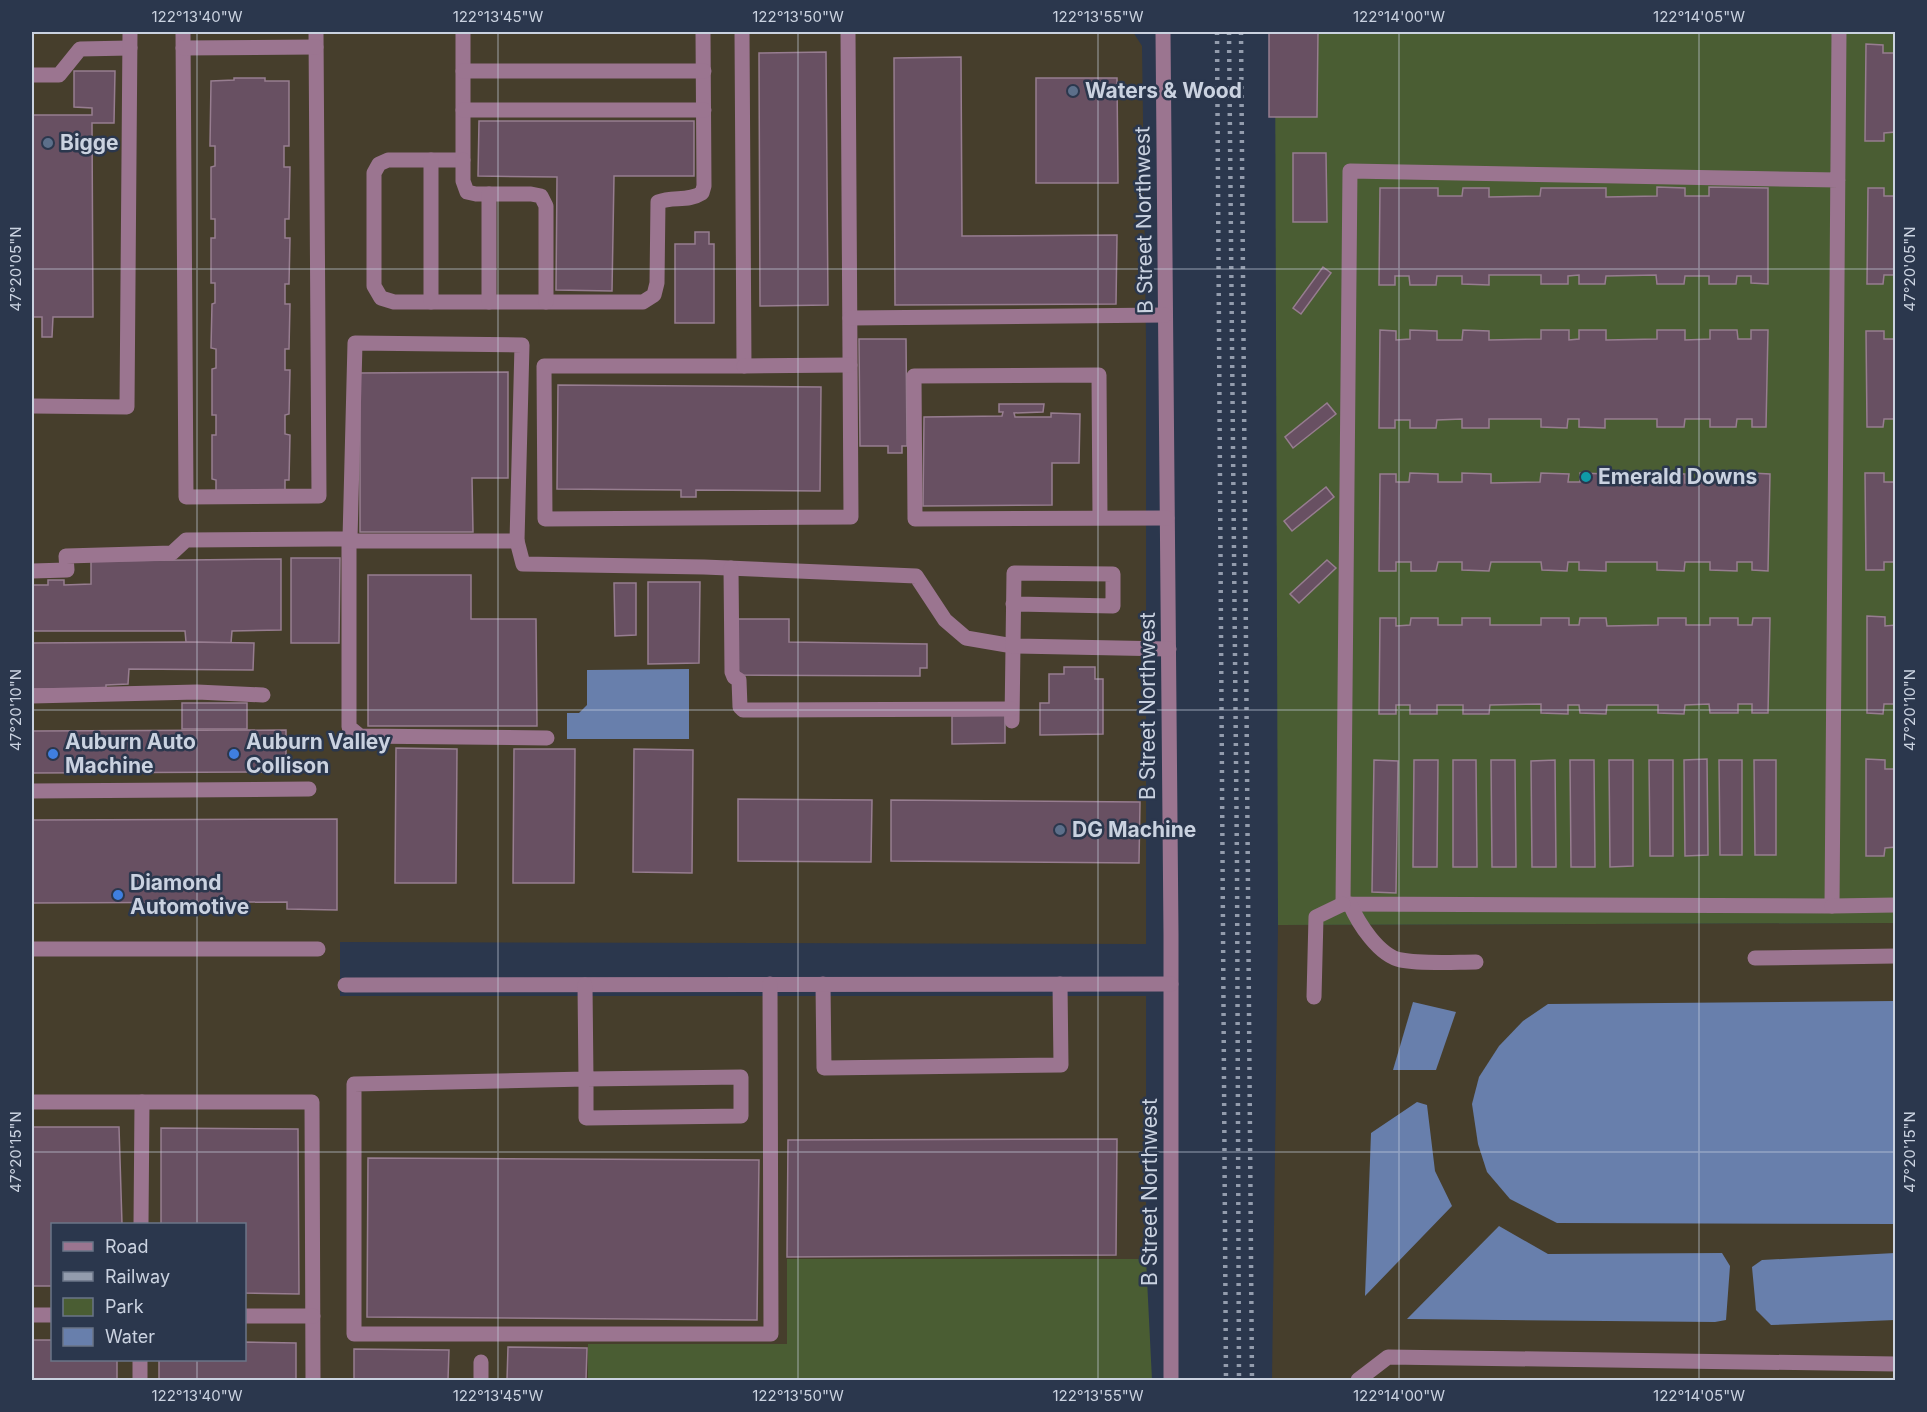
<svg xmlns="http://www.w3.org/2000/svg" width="1927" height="1412" font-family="Inter,sans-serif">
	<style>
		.industrial { fill: #463e2c; fill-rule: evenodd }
		.green { fill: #4a5d33 }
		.water { fill: #687fac }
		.building { fill: #685062; stroke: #977d90; stroke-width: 1.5 }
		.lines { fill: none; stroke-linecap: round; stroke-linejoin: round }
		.minor { stroke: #9b7590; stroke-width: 15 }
		.rail { stroke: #939cad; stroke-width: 4.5; stroke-dasharray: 3 6; stroke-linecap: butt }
		.ticks { fill: none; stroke: #cad2e0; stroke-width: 1.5; stroke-opacity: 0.45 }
		.service-dot { fill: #5c6f8a; stroke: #2b374d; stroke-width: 2 }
		.culture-dot { fill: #0f9aa8; stroke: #2b374d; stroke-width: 2 }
		.shop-dot { fill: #3f7fe0; stroke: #2b374d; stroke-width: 2 }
		.labels { text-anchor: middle; stroke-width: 5; stroke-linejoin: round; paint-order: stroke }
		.poi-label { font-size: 21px; font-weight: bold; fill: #cad2e0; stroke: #2b374d; text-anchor: start }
		.street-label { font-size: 21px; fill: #cad2e0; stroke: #2b374d }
		.neatline { fill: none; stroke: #cad2e0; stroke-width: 2 }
		.ticks-label { font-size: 15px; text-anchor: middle; fill: #cad2e0 }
	</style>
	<rect width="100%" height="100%" fill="#2b374d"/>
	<g class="industrial">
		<path d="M32,32H1133L1142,46L1146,339V944L340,942V996H1146V1259H787V1344H588V1380H32ZM52,1224H244V1360H52Z"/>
		<polygon points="1895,923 1895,1380 1272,1380 1278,925"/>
	</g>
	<g class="green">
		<polygon points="1275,32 1895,32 1895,923 1278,925"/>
		<polygon points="787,1259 1146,1259 1152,1380 588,1380 588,1344 787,1344"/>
	</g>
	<g class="water">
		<polygon points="689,669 689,739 567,739 567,713 579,713 587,705 587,670"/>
		<polygon points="1895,1001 1895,1224 1557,1223 1510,1199 1487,1172 1478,1144 1472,1104 1479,1077 1499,1046 1523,1021 1548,1004"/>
		<polygon points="1413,1002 1456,1012 1436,1070 1393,1070"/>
		<polygon points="1417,1102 1427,1105 1435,1171 1452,1206 1365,1296 1371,1133"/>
		<polygon points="1499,1226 1548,1254 1722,1253 1730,1266 1726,1320 1715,1322 1407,1319"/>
		<polygon points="1895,1253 1895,1320 1771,1325 1756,1310 1752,1267 1762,1260"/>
	</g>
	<g class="building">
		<polygon points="1269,32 1318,32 1317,117 1269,117"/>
		<polygon points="1866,44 1883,45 1883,53 1896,53 1896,132 1884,133 1884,141 1865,141"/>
		<polygon points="826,52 828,305 760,306 759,53"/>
		<polygon points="961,57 962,236 1117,235 1116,304 895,305 894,58"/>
		<polygon points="74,71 115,71 114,123 92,123 93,317 53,317 52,337 42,337 42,317 32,317 32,115 92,115 92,108 74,107"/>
		<polygon points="234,78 265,78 265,81 289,81 289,146 284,146 284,167 290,167 289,219 285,219 285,238 290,238 289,284 285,284 285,304 290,304 289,349 285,349 285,370 290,370 289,414 285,415 285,434 290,435 289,480 285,480 285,490 216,491 216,480 212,479 212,435 216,435 216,415 212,415 212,369 216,368 216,349 211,348 212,304 215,303 215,283 211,283 211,238 215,238 215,219 211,219 211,167 215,166 215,146 210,146 211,81 234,80"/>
		<polygon points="1036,78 1117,78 1118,183 1036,183"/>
		<polygon points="479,121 694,121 694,176 614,176 612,291 556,290 557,177 478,176"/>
		<polygon points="1293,153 1326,153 1327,222 1293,222"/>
		<polygon points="1657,187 1685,188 1685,196 1709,196 1709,187 1768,188 1768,284 1751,283 1751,276 1737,276 1736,284 1709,284 1709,276 1685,276 1684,284 1657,284 1656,275 1606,276 1605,284 1579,284 1579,275 1568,276 1568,284 1541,284 1541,275 1489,275 1489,285 1462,284 1462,276 1437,276 1436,285 1410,285 1409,276 1395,276 1395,285 1379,285 1380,188 1438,188 1438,196 1462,196 1463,188 1489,188 1489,197 1540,196 1541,188 1606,188 1606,197 1657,196"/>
		<polygon points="1868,188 1884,188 1884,196 1896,196 1896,275 1884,275 1883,284 1867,284"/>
		<polygon points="695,232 709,232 709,244 714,244 714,323 675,323 675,244 695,244"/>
		<polygon points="1323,267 1331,273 1301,314 1293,308"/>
		<polygon points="1380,330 1396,331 1396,340 1410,339 1410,330 1437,331 1437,340 1462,340 1463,330 1489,331 1489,340 1541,339 1541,330 1569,330 1569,340 1579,339 1579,330 1606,330 1606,340 1657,339 1657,330 1685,330 1685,340 1710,339 1710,330 1737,330 1738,339 1751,339 1751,330 1768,330 1766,427 1752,427 1752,419 1737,419 1736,427 1710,427 1710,419 1685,419 1684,427 1657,427 1657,419 1605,419 1605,428 1579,427 1579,419 1568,419 1567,428 1541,427 1541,419 1489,419 1489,428 1462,428 1462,419 1437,420 1436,428 1410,428 1410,420 1395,420 1395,428 1379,428"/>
		<polygon points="1866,331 1884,331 1884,339 1896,339 1896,419 1884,419 1883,427 1867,427"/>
		<polygon points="859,339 906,339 907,446 902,446 902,453 888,453 888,446 860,446"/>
		<polygon points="508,372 508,478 472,478 473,532 360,532 360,373"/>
		<polygon points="558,385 821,387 820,491 696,490 696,497 681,497 681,490 557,489"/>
		<polygon points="1327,403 1336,414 1293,448 1285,437"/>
		<polygon points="999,404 1044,404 1043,412 1014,413 1015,417 1051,417 1051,413 1080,414 1079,463 1052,463 1052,505 923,506 924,417 1002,416 1003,412 999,412"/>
		<polygon points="1410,473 1438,474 1438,482 1462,482 1462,473 1491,474 1491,483 1540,482 1541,473 1569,474 1568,482 1580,482 1580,473 1607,474 1607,482 1658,482 1658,473 1685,474 1685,483 1710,482 1711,473 1738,474 1738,483 1752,482 1752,473 1770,474 1768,571 1752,570 1752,562 1737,562 1737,571 1710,570 1710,562 1685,562 1684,571 1657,570 1657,562 1606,562 1606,571 1579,570 1579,562 1568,562 1567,571 1542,570 1541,562 1491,562 1489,571 1462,570 1462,562 1438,562 1436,571 1411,571 1411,562 1396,562 1396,571 1379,571 1380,474 1396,474 1396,482 1409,482"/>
		<polygon points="1865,473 1884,473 1884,482 1896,482 1896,562 1884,562 1884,570 1866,570"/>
		<polygon points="1326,487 1334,497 1292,531 1284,521"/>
		<polygon points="291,558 340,558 339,643 291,643"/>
		<polygon points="281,559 281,630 232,631 231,643 186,642 185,631 32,631 32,585 48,585 48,580 64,580 64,585 91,584 91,561"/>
		<polygon points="1327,560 1336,568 1299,603 1290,594"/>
		<polygon points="368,575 471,575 471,619 536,619 537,726 368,726"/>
		<polygon points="648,582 700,582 699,663 648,664"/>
		<polygon points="614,583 636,583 636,635 615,636"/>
		<polygon points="1867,616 1885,617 1885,626 1896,625 1896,704 1884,704 1883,714 1867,713"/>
		<polygon points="1380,618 1396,618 1396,626 1410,625 1411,618 1438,618 1438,625 1462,625 1462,618 1490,618 1490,625 1541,625 1541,618 1569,618 1569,625 1579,625 1580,618 1606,618 1607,626 1658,625 1658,618 1686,618 1686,625 1710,625 1710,618 1738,618 1738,625 1752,625 1753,618 1770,618 1768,713 1752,713 1752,704 1738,704 1738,713 1710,713 1709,704 1685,705 1684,714 1658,713 1658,705 1607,705 1606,714 1580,713 1579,705 1568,705 1568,714 1541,713 1541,704 1490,705 1489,714 1463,714 1463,705 1437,705 1437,714 1410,714 1410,705 1396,705 1396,714 1379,714"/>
		<polygon points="736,619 789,619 789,642 927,644 927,668 920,668 920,676 736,675"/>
		<polygon points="186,642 254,643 253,670 129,669 128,684 106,685 106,689 32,689 32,643"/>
		<polygon points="1064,667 1095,667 1095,679 1103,679 1103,734 1040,735 1040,703 1049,703 1049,674 1064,674"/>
		<rect x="182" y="703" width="65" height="26"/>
		<polygon points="1005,715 1005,743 952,744 952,716"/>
		<polygon points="286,730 286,772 32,773 32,731"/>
		<polygon points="396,748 457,749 456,883 395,883"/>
		<polygon points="514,749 575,749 574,883 513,883"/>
		<polygon points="634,749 693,750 692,873 633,872"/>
		<polygon points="1707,759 1708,855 1685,856 1684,760"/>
		<polygon points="1866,759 1885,760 1885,769 1896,769 1896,847 1885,848 1884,856 1866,856"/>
		<polygon points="1374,760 1398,761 1396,893 1372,892"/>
		<polygon points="1414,760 1438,760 1437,867 1413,867"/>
		<polygon points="1453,760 1476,760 1477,867 1453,867"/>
		<polygon points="1491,760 1515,760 1516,867 1492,867"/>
		<polygon points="1555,760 1556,867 1532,867 1531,761"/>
		<polygon points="1570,760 1594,760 1595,867 1571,867"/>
		<polygon points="1609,760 1633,760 1633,866 1610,867"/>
		<polygon points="1649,760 1673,760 1673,856 1650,856"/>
		<polygon points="1719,760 1742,760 1742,855 1720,855"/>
		<polygon points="1754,760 1776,760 1776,855 1755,855"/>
		<polygon points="738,799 872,800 871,862 738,861"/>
		<polygon points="891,800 1140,802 1139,863 891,861"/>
		<polygon points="337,819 337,910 287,909 287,902 32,903 32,820"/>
		<polygon points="32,1127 119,1127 122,1224 52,1224 52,1286 32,1286"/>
		<polygon points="161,1128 298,1129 299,1294 244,1293 244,1224 161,1224"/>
		<polygon points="1117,1139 1116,1255 787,1257 788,1140"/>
		<polygon points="368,1158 759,1160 757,1320 367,1317"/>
		<polygon points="32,1340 52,1340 52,1360 117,1360 117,1380 32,1380"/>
		<polygon points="244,1342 296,1343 296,1380 159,1380 159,1360 244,1360"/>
		<polygon points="508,1347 587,1348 586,1380 507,1380"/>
		<polygon points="354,1349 449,1350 448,1380 354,1380"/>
	</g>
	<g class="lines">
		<g class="minor">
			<polyline points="183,32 186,497 319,496 316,32"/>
			<path d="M463,32V160H388L379,164L374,173V286L381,298L394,302H643L654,295L657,283L658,202C673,196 688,202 702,193L704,186L703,32"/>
			<polyline points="742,32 744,366 544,366 545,519 851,517 848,32"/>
			<polyline points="1163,32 1171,935 1171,1380"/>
			<polyline points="183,48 316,47"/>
			<polyline points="463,71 704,71"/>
			<polyline points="32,75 59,75 80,49 130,48"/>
			<polyline points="463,110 704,110"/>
			<polyline points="431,160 431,302"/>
			<polyline points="463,160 463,181 467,192 476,194 531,194 541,196 546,206 546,302"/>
			<polyline points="1838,180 1350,171 1343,904 1832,906 1839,32"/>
			<polyline points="489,194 489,302"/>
			<polyline points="850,318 1165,315"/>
			<polyline points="744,366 850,365"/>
			<polyline points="32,406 127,407 130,32"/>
			<polyline points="1100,518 1099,375 914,376 915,519 1167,518"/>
			<polyline points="349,541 349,727 360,736 547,738"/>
			<polyline points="517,541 523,564 704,567 916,576 945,620 966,638 1013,646 1012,721"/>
			<polyline points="731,568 732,672 734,677 739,680 740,707 743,710 1011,709"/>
			<polyline points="32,571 67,570 66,556 172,553 186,540 329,539 350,539 349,541 517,541 522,345 355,343 350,539"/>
			<polyline points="1013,604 1113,606 1113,574 1014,573 1013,646 1169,649"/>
			<polyline points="32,696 197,692 263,695"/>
			<polyline points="32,791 309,789"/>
			<path d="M1350,904C1358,923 1379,956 1401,960C1421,964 1455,962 1476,962"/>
			<polyline points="1832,906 1896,905"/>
			<polyline points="32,949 318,949"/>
			<polyline points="1755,958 1896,956"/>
			<polyline points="823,984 824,1068 1061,1065 1060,984"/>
			<polyline points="345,985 1171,984"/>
			<polyline points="585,985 586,1079 741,1077 741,1116 586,1118 586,1079 354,1084 354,1334 771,1334 770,984"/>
			<polyline points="1314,997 1316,917 1343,904"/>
			<polyline points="32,1102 312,1102 313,1380"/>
			<polyline points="141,1224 142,1102"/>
			<polyline points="32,1315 52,1315"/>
			<polyline points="244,1316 313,1316"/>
			<polyline points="481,1362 481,1380"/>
			<polyline points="140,1380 140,1360"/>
			<polyline points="1358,1380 1388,1357 1896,1364"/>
		</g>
		<g class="rail">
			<polyline points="1217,32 1226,1380"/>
			<polyline points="1229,32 1237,863 1239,1380"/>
			<polyline points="1241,32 1252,1380"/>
		</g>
	</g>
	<path class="ticks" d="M197,32V1224M498,32V1380M798,32V1380M1098,32V1380M1399,32V1380M1699,32V1380M32,269H1896M32,710H1896M32,1152H1896M197,1360V1380"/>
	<g class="service-dot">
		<circle cx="1073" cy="91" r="6"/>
		<circle cx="48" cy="143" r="6"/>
		<circle cx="1060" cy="830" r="6"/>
	</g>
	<circle class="culture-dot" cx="1586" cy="477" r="6"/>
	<g class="shop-dot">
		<circle cx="53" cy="754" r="6"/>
		<circle cx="234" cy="754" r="6"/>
		<circle cx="118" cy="895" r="6"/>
	</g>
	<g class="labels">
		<g class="poi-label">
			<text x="1085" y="98">Waters &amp; Wood</text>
			<text x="60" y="150">Bigge</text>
			<text x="1598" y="484">Emerald Downs</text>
			<text x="65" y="749">Auburn Auto<tspan x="65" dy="24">Machine</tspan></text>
			<text x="246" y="749">Auburn Valley<tspan x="246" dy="24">Collison</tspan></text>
			<text x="1072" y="837">DG Machine</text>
			<text x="130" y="890">Diamond<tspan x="130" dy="24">Automotive</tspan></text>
		</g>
		<g class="street-label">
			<text transform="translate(1144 220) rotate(-91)" y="7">B Street Northwest</text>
			<text transform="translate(1148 706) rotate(-90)" y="7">B Street Northwest</text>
			<text transform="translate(1150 1192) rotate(-90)" y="7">B Street Northwest</text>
		</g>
	</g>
	<rect width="1927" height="1412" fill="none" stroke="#2b374d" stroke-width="66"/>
	<rect x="51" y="1223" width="195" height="138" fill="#2b374d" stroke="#6b7588" stroke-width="1.5"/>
	<rect x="63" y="1242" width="30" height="9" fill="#9b7590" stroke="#6b7588" stroke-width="1.5"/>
	<text x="105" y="1253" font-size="18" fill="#cad2e0">Road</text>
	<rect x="63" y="1272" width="30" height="9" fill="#939cad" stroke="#6b7588" stroke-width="1.5"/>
	<text x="105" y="1283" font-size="18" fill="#cad2e0">Railway</text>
	<rect x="63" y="1298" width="30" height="18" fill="#4a5d33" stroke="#6b7588" stroke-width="1.5"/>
	<text x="105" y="1313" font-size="18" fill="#cad2e0">Park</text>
	<rect x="63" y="1328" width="30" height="18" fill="#687fac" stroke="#6b7588" stroke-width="1.5"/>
	<text x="105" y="1343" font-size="18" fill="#cad2e0">Water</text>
	<rect x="33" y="33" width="1861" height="1346" class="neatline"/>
	<g class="ticks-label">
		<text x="197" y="22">122°13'40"W</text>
		<text x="498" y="22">122°13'45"W</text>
		<text x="798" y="22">122°13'50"W</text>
		<text x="1098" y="22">122°13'55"W</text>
		<text x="1399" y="22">122°14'00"W</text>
		<text x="1699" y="22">122°14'05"W</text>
		<text transform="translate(1910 269) rotate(-90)" y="5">47°20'05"N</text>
		<text transform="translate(16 269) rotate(-90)" y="5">47°20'05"N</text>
		<text transform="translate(1910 710) rotate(-90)" y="5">47°20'10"N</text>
		<text transform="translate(16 710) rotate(-90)" y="5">47°20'10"N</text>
		<text transform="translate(1910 1152) rotate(-90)" y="5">47°20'15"N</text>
		<text transform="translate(16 1152) rotate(-90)" y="5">47°20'15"N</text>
		<text x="197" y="1401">122°13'40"W</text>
		<text x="498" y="1401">122°13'45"W</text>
		<text x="798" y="1401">122°13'50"W</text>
		<text x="1098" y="1401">122°13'55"W</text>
		<text x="1399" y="1401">122°14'00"W</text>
		<text x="1699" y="1401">122°14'05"W</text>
	</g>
</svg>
